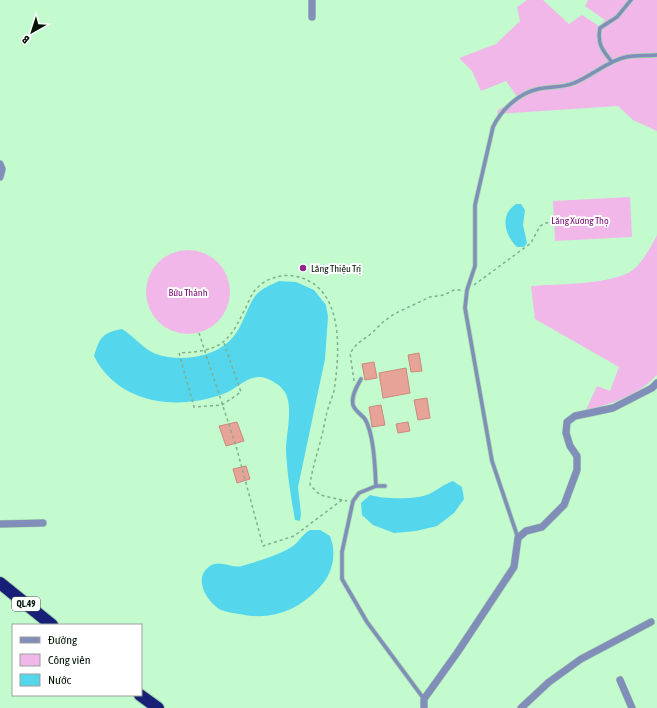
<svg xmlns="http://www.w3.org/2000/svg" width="657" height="708" font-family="'Asap Condensed',sans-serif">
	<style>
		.green { fill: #f1b7e9 }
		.water { fill: #54d6ed }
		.building { fill: #e7a397; stroke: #ca897d }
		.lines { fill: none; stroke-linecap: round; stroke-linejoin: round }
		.lane-casing { stroke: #a4d6af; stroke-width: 5 }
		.street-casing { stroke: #a4d6af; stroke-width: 8 }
		.highway-casing { stroke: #a4d6af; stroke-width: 14 }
		.path { stroke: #82ae8c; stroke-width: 1.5; stroke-dasharray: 3 3; stroke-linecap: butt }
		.lane { stroke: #818eb9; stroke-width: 3.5 }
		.street { stroke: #818eb9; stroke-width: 7 }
		.highway { stroke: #181f76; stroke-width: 12 }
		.poi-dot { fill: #902689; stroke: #fff; stroke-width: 1.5 }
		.labels { text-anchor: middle; stroke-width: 4; stroke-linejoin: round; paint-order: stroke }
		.shield { fill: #fff; stroke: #4d5a51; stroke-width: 1 }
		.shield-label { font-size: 9px; font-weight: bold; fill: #011406 }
		.park-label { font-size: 10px; fill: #780a73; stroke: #fff }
		.poi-label { font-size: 10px; fill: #011406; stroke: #fff; text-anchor: start }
	</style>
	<rect width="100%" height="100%" fill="#c3fbcf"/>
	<g class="green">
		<polygon points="527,0 543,0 569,24 582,15 599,26 605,20 585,6 588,0 657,0 657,131 633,120 618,106 497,114 498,110 518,98 506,81 481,91 472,71 459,58 496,44 520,21 517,7"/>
		<polygon points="630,197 632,237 555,241 553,201"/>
		<path d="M657,235V375C638,395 613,404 586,410L597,386L610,391L619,367L535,319L531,286C557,284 611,285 633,270C641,264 653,244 657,235Z"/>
		<circle cx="188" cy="292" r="42"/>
	</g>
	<g class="water">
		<path d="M516,204H521L525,210L523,225L527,243L524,247H517C505,236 499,215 516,204Z"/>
		<path d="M279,281L296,282L314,290L326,305L328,317L325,359L298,487L301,514L300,521L295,520C291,497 287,474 286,451C286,433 293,411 286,394C282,386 270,378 261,377C246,376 237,389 223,394C177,411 118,404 94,356C100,337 102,333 122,329C134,336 143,349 156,354C183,363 223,357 238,330C244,321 249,303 256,295C262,288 271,285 279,281Z"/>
		<path d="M453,481L462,487L464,499L454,513L437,526L416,531L394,533L373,525L362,515L361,503L370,495C383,499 416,500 429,494C438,490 442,485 453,481Z"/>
		<path d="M310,530H320L330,536C337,554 333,574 319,588C297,611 271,621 239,614C234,613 226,612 221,610C207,602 192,578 210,566C221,559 232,569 242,566C256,562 278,555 290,548C299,543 300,536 310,530Z"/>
	</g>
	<g class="building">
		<polygon points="419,353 422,371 411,372 408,355"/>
		<polygon points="374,362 377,378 365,380 362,364"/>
		<polygon points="406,368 410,393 383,398 379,373"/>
		<polygon points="427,398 430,418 418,420 414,400"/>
		<polygon points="381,405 385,425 372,427 369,407"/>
		<polygon points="237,422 244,441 226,446 219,426"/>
		<polygon points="408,422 410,431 398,433 396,424"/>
		<polygon points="246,466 250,479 237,483 233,469"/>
	</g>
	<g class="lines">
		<defs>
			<g id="lane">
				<path d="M612,62C602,50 597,43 600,28L617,17L631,0"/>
				<path d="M361,379C357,386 351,396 353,405C355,411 361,414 365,419C374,434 375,468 376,486"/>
				<polyline points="385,486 376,486 359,493 353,501 342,552 342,579 367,622 424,699"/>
				<path d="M518,538L492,461L465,308L467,290L475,266V205L493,127C501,110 519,93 538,89C551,86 562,88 574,83C592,76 607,61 626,57C636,55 647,56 657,55"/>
			</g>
			<g id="street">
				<polyline points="312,17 312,0"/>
				<polyline points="0,164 2,169 0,177"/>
				<polyline points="0,524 43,523"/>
				<polyline points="620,680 632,708"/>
				<polyline points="424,708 424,699 457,653 514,567 518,538 526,531 542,527 564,505 577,470 577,456 570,446 566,433 567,422 575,416 613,408 652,388 657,383"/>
				<polyline points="521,708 549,682 581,659 651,622"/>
			</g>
			<g id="highway">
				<polyline points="0,583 52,625"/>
				<polyline points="140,695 158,708"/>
			</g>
		</defs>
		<use href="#lane" class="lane-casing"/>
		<use href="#street" class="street-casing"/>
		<use href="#highway" class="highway-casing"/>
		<g class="path">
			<polyline points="474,285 531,243 540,226 546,223 593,220"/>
			<polyline points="199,333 236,446 263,546 294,536 342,500 347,501"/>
			<path d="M224,343L241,392L222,405L194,407L179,353C215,351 227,347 243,313C248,305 250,294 258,287C267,278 282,274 294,276C345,285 340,352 334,391C332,398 329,405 327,412C325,419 324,428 322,435C318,452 312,468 310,485L320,495L342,500"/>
			<polyline points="354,381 350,353 357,344 372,333 383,322 394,314 430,297 444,295 454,290 462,290"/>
		</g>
		<use href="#lane" class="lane"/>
		<use href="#street" class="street"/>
		<use href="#highway" class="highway"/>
	</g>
	<circle class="poi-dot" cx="303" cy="268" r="4"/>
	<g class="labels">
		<rect class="shield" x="12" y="597" width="28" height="14" rx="3"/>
		<g class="shield-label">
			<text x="26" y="607">QL.49</text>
		</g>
		<g class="park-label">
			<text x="580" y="224">Lăng Xương Thọ</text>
			<text x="188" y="296">Bửu Thành</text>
		</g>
		<g class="poi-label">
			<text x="311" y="272">Lăng Thiệu Trị</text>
		</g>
	</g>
	<rect x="12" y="624" width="130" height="72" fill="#ffffff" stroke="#99a19b"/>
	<rect x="20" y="637" width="20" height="6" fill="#818eb9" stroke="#99a19b"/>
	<text x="48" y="644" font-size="12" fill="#011406">Đường</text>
	<rect x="20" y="654" width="20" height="12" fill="#f1b7e9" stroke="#99a19b"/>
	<text x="48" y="664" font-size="12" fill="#011406">Công viên</text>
	<rect x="20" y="674" width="20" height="12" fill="#54d6ed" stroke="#99a19b"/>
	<text x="48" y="684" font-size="12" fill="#011406">Nước</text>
	<g transform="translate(32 32) rotate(219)" stroke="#ffffff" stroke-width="3" paint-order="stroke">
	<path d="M0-3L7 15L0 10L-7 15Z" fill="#011406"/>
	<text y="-6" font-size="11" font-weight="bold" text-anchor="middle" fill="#011406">B</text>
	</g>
</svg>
